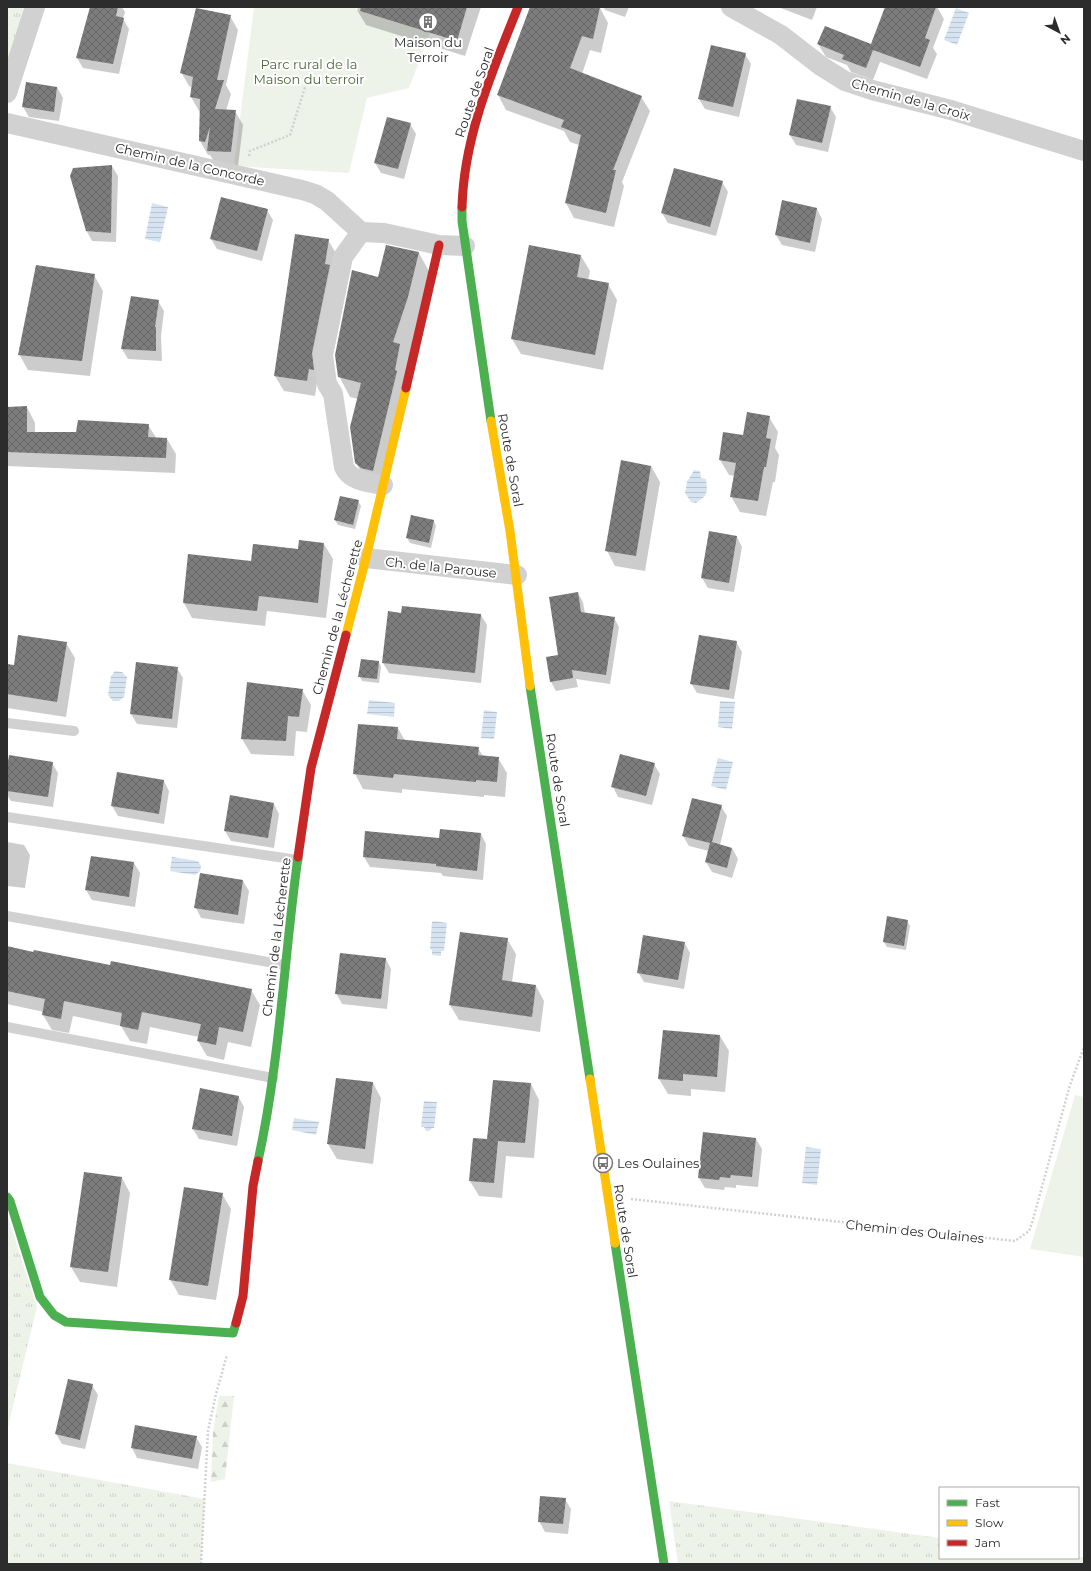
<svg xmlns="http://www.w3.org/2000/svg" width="1091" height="1571" font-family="Montserrat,sans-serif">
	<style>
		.grass { fill: url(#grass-tufts) }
		.forest { fill: url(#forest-firs) }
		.green { fill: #eef3ea }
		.water { fill: url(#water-rules) }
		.shadow { fill: #0003 }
		.building { fill: url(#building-cross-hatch) }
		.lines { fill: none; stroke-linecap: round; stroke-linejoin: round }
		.path { stroke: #d1d1d1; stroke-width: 2.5; stroke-dasharray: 2 2; stroke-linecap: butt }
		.lane { stroke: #d1d1d1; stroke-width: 10 }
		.street { stroke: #d1d1d1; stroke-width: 20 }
		.fast { stroke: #4caf50; stroke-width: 9 }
		.slow { stroke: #ffc107; stroke-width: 9 }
		.jam { stroke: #c62828; stroke-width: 9 }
		.labels { text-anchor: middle; stroke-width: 4; stroke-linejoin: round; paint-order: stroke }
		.poi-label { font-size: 13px; fill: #2c2c2c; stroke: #fff }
		.park-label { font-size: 13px; fill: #4c683a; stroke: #fff }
		.street-label { font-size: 13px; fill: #2c2c2c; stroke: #fff }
	</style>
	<defs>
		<pattern id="grass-tufts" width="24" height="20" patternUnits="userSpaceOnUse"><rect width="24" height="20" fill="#eef3ea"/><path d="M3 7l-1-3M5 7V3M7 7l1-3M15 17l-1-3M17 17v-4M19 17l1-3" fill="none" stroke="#ccd0c9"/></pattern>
		<pattern id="forest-firs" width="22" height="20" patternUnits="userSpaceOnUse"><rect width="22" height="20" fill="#eef3ea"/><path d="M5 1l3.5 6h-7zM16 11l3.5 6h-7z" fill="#ccd0c9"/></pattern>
		<pattern id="water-rules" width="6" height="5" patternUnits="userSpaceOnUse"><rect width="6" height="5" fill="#d6e4f1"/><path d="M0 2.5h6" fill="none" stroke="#b8c4cf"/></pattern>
		<pattern id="building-cross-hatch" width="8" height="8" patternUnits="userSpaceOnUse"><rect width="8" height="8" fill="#7d7d7d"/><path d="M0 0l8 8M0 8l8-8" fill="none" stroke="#676767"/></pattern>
	</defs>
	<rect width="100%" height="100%" fill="#fff"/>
	<g class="grass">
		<polygon points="7,7 30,7 7,80"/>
		<polygon points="7,1214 37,1307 7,1431"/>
		<polygon points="7,1463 205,1499 201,1564 7,1564"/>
		<polygon points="669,1501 940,1538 940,1558 1078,1558 1078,1557 1084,1557 1084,1564 678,1564"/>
	</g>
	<polygon class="forest" points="219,1396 234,1396 225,1479 211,1482 213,1432"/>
	<g class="green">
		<polygon points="254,7 357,7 356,10 430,33 409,88 367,98 349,173 234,166"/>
		<polygon points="1075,1095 1084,1097 1084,1257 1030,1249"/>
	</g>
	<g class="water">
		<polygon points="956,8 969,13 957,45 944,40"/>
		<polygon points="152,203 168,207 160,242 145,239"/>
		<polygon points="694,470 700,471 701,478 706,479 707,490 705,496 696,503 691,502 685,493 687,482"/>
		<polygon points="115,671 122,672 127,677 124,697 119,701 113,701 108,695 111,676"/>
		<polygon points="369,700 395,703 394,717 367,714"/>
		<polygon points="720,701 735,702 732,729 718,727"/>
		<polygon points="484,710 497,712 494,739 481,738"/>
		<polygon points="718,758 733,762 726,790 711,786"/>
		<polygon points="172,857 198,861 201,866 200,871 195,875 170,871"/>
		<polygon points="434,921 447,923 444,951 441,951 441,956 432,955 432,950 430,949 432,922"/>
		<polygon points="424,1101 437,1102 434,1128 432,1128 429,1131 426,1131 424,1127 421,1127"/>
		<polygon points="294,1118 319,1122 316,1135 292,1130"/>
		<polygon points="806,1147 821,1149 817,1185 802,1183"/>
	</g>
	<g class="shadow">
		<polygon points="91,7 122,7 125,12 123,19 129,29 119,74 83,68 77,58"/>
		<polygon points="358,7 481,7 465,56 366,25 357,10"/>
		<polygon points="531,7 600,8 608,23 601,53 590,50 582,74 641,97 650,111 622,182 624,186 614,227 574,218 566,203 579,145 570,142 564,131 506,110 498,95"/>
		<polygon points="603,7 629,7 625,17 605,10"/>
		<polygon points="778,7 817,7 812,20"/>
		<polygon points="886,7 937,7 944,19 933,48 937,54 927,79 880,62 873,80 851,72 847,65 826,57 818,44 872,45"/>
		<polygon points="230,16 238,30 226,85 231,94 226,111 235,111 243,125 238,166 216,165 210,155 208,155 200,141 201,111 199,111 191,97 192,87 189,86 181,72"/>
		<polygon points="745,54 751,64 739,117 705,109 699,99"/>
		<polygon points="57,87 63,98 59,121 29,117 23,107"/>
		<polygon points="830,107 836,117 828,152 796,145 790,135"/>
		<polygon points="410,124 416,134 404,179 381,173 375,163"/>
		<polygon points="112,166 118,176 116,242 92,241 86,230"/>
		<polygon points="722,182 728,192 716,236 668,223 662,213"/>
		<polygon points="817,209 822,219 815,252 782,245 776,235"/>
		<polygon points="267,210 273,220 262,261 217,249 211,239"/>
		<polygon points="328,240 337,255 315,396 284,391 275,376"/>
		<polygon points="387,246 419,253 430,273 385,491 368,483 356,463 358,399 350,397 339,376 379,278"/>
		<polygon points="581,256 590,271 588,281 608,284 617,300 603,370 521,354 512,339"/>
		<polygon points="94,275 103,291 90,376 28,370 19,354"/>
		<polygon points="158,301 164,311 161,336 162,361 128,359 122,349"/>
		<polygon points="27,407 35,423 35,433 77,433 148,425 157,439 167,439 176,454 175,473 7,466 7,408"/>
		<polygon points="769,417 778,432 775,448 779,455 775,482 773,482 766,516 740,512 731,496 735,476 729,475 720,460 744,436"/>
		<polygon points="651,466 660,482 645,571 615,566 607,551"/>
		<polygon points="358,501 361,506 355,529 338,525 335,520"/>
		<polygon points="412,516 434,521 436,526 431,548 410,543 407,538"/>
		<polygon points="737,537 742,547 734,592 708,588 702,578"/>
		<polygon points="324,544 333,559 326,618 267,611 265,626 192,618 184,603 189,555 252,562"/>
		<polygon points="578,593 583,602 585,614 614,618 619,627 610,684 576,679 578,687 556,691 551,682"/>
		<polygon points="402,614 481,615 487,625 481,683 389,673 383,663"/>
		<polygon points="736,642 742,652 734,699 697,693 691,683"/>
		<polygon points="66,643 75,658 66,717 7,708 7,665 14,666"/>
		<polygon points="379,662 381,667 379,683 362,681 360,677"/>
		<polygon points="177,668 183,678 177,728 137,724 131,714"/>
		<polygon points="302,690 311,705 307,732 296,731 294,756 251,754 242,739"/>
		<polygon points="398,728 405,741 478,748 483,756 498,758 507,773 505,797 484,795 484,797 402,789 402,793 363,789 355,774"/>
		<polygon points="52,763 58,773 53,807 11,801 7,795 7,776"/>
		<polygon points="654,764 660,774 652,805 618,797 613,787"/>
		<polygon points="164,781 169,791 164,824 118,816 112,806"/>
		<polygon points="274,804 279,814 274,848 231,841 225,831"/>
		<polygon points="721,806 727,816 720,845 732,848 738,859 732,878 712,872 706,862 709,851 689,846 683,836"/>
		<polygon points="481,834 486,844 483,880 443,876 441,873 370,867 364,857 440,839"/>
		<polygon points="7,842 24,845 30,855 25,888 7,886"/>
		<polygon points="91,857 134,863 140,873 135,907 92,900 86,890"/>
		<polygon points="243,881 249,891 244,924 201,918 196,908"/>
		<polygon points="907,921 910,926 906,950 887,947 884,942"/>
		<polygon points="507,939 516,954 512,982 536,986 544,1001 540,1032 459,1020 450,1005"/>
		<polygon points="684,942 690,953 684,989 644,982 638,972"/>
		<polygon points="7,947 111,967 251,990 260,1005 251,1047 228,1042 224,1060 207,1056 198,1041 199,1037 150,1027 147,1044 130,1041 121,1026 73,1016 69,1033 52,1030 43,1015 44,1012 7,1004"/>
		<polygon points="386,959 391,969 387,1009 342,1004 336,993"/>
		<polygon points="720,1036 729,1051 725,1092 691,1089 691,1096 668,1094 659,1079"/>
		<polygon points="373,1083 381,1098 373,1164 337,1159 328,1144"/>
		<polygon points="531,1084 539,1100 534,1158 506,1156 502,1198 479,1196 470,1181 488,1141"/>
		<polygon points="238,1096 244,1107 237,1146 199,1139 193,1129"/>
		<polygon points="704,1134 756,1139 762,1149 758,1187 736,1185 736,1188 725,1187 724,1190 705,1188 699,1178"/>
		<polygon points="122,1178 130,1193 117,1287 80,1282 71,1267"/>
		<polygon points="222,1194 231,1209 216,1300 179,1295 170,1279"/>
		<polygon points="92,1385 98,1395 85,1449 62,1444 56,1434"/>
		<polygon points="196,1437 202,1447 198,1469 137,1458 132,1448"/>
		<polygon points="565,1499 571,1509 568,1534 545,1532 539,1521"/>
	</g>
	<g class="building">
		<polygon points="90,7 118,7 116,16 124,18 113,64 76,58"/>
		<polygon points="361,7 467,7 457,41 360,11"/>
		<polygon points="530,7 600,7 593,39 582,36 570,68 642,96 613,170 616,170 606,213 565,203 581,135 561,127 564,120 497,95"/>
		<polygon points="885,7 936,7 925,38 930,40 920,67 873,50 866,68 842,59 844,55 817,44 825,26 871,44"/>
		<polygon points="196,8 231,15 217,80 224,80 215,109 236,110 231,152 207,151 210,127 205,142 199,141 200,99 190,97 193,77 180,73"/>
		<polygon points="711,45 746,53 733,107 698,99"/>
		<polygon points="26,82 57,87 54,112 22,107"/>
		<polygon points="797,99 831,106 822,143 789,135"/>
		<polygon points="387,117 411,123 398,169 374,163"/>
		<polygon points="112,165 111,233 86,231 70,176 73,168"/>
		<polygon points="674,168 723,181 710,227 661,213"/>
		<polygon points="221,197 268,209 257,251 210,239"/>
		<polygon points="782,200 817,208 810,243 775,235"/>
		<polygon points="295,234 329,239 325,264 330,265 312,353 314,370 309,369 307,381 274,376"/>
		<polygon points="386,245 419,252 408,297 393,342 400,344 395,370 397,371 373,471 361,468 355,463 350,427 361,383 338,377 335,355 352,270 378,277"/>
		<polygon points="529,245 581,255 577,277 609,283 595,355 511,339"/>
		<polygon points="36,265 95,274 82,361 18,355"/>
		<polygon points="131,296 159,300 155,327 156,327 156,351 121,349"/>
		<polygon points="27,406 27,432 76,432 78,420 149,424 148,437 167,438 166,458 7,452 7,407"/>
		<polygon points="747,412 770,416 766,438 771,439 766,467 764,467 758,501 730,497 736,463 719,460 723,432 743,435"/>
		<polygon points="621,460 651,466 636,556 605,551"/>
		<polygon points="340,496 359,500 353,525 334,520"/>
		<polygon points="411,515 434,520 429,543 406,538"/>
		<polygon points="709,531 737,536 729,583 701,578"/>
		<polygon points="299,540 324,543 318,603 259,596 257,611 183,603 188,554 251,561 253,544 298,549"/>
		<polygon points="578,592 581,612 615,617 606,675 572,670 573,678 550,682 546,657 558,655 549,597"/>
		<polygon points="402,606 481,614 475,673 382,663 388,611 401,613"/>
		<polygon points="18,635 67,642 57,702 7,694 7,664 14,665"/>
		<polygon points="699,635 737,641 729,690 690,684"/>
		<polygon points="361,659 379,661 377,679 358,677"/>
		<polygon points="136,662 178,667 172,719 130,714"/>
		<polygon points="247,682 303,689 299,717 288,716 286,741 241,739"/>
		<polygon points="358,724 398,727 397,739 479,747 478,755 499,757 497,782 476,780 476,782 394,774 393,778 353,774"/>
		<polygon points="620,754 655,763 646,796 611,787"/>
		<polygon points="9,755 53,762 48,797 7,791 7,769"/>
		<polygon points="117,772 164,780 159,814 111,806"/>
		<polygon points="230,795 274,803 268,838 224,831"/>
		<polygon points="692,798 722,805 712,842 732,848 727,868 705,862 710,843 682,836"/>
		<polygon points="440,829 481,833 477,871 436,866 436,864 363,857 365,831 439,838"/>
		<polygon points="91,856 134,862 129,897 85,890"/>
		<polygon points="200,873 243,880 238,915 194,908"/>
		<polygon points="887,916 908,920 904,946 883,942"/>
		<polygon points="460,932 508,938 502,980 536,985 532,1017 449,1005"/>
		<polygon points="643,935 685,942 678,980 637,973"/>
		<polygon points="7,946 33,952 34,950 110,965 111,961 252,989 243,1032 219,1027 216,1045 197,1041 201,1024 142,1012 138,1030 120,1026 122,1013 64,1001 61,1019 42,1015 45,999 7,991"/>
		<polygon points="340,953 386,958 381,999 335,994"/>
		<polygon points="663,1030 720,1035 717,1077 683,1074 683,1081 658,1079"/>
		<polygon points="336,1078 373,1082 365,1149 327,1144"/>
		<polygon points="493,1080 531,1083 525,1143 498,1141 494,1183 469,1181 473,1138 487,1139"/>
		<polygon points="200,1088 239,1096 232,1136 192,1129"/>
		<polygon points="703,1132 756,1138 752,1177 731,1175 730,1178 720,1177 719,1180 698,1178"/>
		<polygon points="84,1172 122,1177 108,1272 70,1267"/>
		<polygon points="184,1187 223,1193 208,1286 169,1280"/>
		<polygon points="68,1379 93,1384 80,1440 55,1434"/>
		<polygon points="135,1425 197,1436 192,1459 131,1448"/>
		<polygon points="540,1496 566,1498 563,1524 538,1522"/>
	</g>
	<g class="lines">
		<g class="path">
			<polyline points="249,156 250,151 290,135 306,84"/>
			<polyline points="631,1199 1015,1241 1029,1231 1032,1223 1070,1085 1084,1047"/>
			<polyline points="201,1564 208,1431 216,1394 227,1355"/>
		</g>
		<g class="lane">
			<polyline points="7,723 74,731"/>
			<polyline points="7,817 298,860"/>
			<polyline points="7,916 285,965"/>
			<polyline points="7,1027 273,1078"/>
		</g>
		<g class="street">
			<polyline points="731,7 781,35 821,66 845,81 872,90 951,110 1084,151"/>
			<polyline points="7,93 35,7"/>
			<polyline points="7,123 302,190 315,194 327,201 361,232 384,233 439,245 465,246"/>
			<path d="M361,232L343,257L323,355L327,384L333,394L344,467C351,482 369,482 383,485"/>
			<polyline points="366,558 517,575"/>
		</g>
		<g class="fast">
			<polyline points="462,207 462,221 491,421"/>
			<polyline points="530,686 590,1079"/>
			<path d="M258,1161C280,1061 284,958 298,857"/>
			<polyline points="7,1197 10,1201 40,1297 54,1315 66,1322 233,1333 236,1323"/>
			<polyline points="615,1243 664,1564"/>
		</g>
		<g class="slow">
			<polyline points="491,421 510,531 530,686"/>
			<polyline points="346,635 366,558 406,388"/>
			<polyline points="590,1079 615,1243"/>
		</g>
		<g class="jam">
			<path d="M462,207C464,136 492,72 518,7"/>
			<polyline points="406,388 439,245"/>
			<polyline points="298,857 311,768 346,635"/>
			<polyline points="236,1323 243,1296 253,1186 258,1161"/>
		</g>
	</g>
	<defs>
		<symbol id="building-ring" viewBox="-11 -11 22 22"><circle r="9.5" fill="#fff" stroke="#767676" stroke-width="1.5"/><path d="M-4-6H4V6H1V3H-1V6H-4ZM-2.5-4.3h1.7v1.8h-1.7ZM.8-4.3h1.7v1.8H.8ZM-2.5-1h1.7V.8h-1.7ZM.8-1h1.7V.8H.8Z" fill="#767676"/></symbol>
		<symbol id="bus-ring" viewBox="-11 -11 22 22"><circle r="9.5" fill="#fff" stroke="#767676" stroke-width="1.5"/><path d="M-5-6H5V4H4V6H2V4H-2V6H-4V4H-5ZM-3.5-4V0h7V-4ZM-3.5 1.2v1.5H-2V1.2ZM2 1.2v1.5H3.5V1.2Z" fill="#767676"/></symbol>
	</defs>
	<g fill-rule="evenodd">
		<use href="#building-ring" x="417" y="11" width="22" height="22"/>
		<use href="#bus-ring" x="592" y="1152" width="22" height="22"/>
	</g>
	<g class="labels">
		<g class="poi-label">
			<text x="428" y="47">Maison du<tspan x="428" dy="15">Terroir</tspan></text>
			<text x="617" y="1168" text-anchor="start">Les Oulaines</text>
		</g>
		<g class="park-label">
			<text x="309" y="69">Parc rural de la<tspan x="309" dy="15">Maison du terroir</tspan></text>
		</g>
		<g class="street-label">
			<text transform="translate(474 92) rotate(-71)" y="5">Route de Soral</text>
			<text transform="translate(911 99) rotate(16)" y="5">Chemin de la Croix</text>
			<text transform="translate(190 164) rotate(13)" y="5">Chemin de la Concorde</text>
			<text transform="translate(511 460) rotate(80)" y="5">Route de Soral</text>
			<text transform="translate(441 567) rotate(6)" y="5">Ch. de la Parouse</text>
			<text transform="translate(337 617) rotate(-75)" y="5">Chemin de la Lécherette</text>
			<text transform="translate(558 780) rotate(81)" y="5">Route de Soral</text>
			<text transform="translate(276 937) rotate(-83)" y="5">Chemin de la Lécherette</text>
			<text transform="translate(626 1231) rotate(81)" y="5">Route de Soral</text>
			<text transform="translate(915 1231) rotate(6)" y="5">Chemin des Oulaines</text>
		</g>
	</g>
	<rect width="1091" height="1571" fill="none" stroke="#2c2c2c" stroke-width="16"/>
	<rect x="939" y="1487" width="140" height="72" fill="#ffffff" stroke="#ababab"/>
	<rect x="947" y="1500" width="20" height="6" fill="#4caf50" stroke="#ababab"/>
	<text x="975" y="1507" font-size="12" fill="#2c2c2c">Fast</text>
	<rect x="947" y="1520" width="20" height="6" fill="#ffc107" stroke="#ababab"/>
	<text x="975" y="1527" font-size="12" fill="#2c2c2c">Slow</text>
	<rect x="947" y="1540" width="20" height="6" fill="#c62828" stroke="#ababab"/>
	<text x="975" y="1547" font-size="12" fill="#2c2c2c">Jam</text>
	<g transform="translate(1059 32) rotate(139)" stroke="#ffffff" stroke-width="3" paint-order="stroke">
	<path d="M0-3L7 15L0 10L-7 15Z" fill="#2c2c2c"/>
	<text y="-6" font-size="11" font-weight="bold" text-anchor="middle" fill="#2c2c2c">N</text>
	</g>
</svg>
